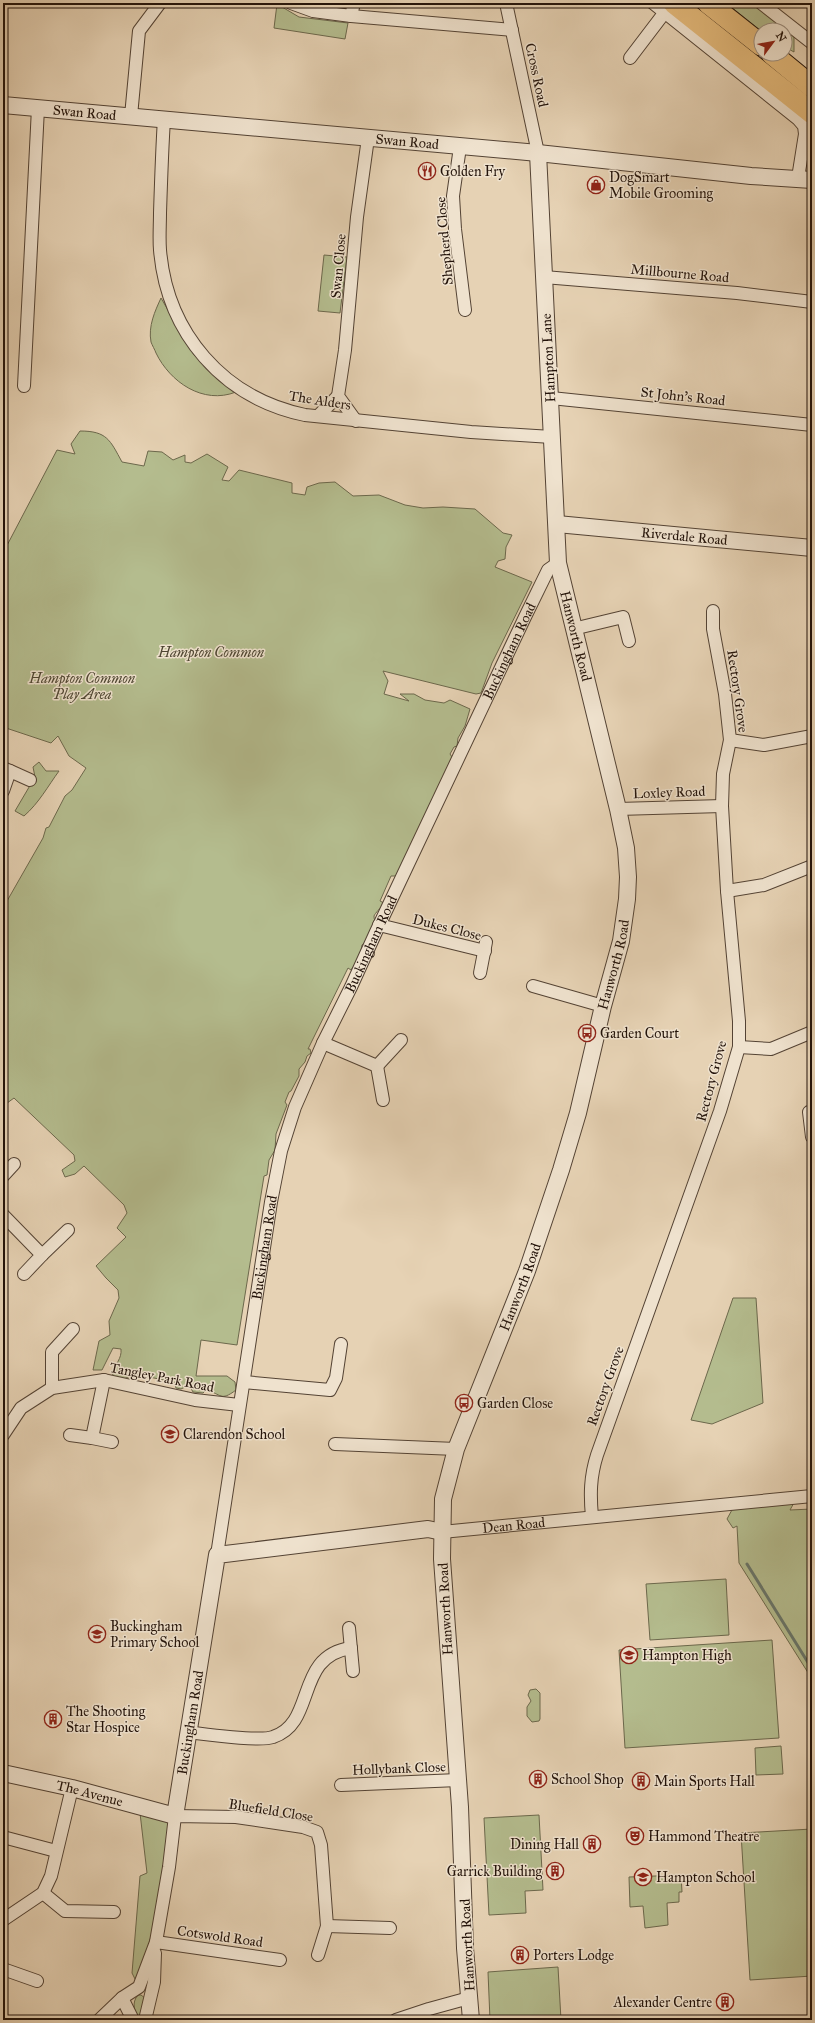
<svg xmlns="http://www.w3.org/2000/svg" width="815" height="2023" font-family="'IM FELL Great Primer',serif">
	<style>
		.green { fill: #b4bc8e; stroke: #6c684c }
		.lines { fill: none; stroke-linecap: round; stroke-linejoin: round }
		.stream { stroke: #69766a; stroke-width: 3 }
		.minor-casing { stroke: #544334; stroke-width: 14 }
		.tertiary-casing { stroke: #544334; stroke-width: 18 }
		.trunk-casing { stroke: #23130a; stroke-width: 23 }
		.minor { stroke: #efe2ce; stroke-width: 12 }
		.tertiary { stroke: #efe2ce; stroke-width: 16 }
		.trunk { stroke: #e3b97a; stroke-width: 21 }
		.labels { text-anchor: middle; stroke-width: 3; stroke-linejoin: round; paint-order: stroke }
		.street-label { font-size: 14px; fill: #23130a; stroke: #efe2ce }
		.poi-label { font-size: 14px; fill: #23130a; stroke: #efe2ce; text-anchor: start }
		.park-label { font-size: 14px; font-style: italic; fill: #4e4632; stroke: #efe2ce }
	</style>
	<rect width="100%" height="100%" fill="#e6d2b4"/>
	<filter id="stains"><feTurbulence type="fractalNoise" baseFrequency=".005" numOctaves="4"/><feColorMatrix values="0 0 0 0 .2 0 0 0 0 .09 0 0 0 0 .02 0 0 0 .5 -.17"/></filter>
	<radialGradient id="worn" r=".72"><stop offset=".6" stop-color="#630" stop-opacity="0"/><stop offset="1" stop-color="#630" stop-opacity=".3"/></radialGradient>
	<g class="green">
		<polygon points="726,3 752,3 794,35 794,52 785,47 785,30 761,31"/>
		<polygon points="277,4 299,17 348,23 345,39 274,28"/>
		<polygon points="324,255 347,257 340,313 318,311"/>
		<path d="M161,298L194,355L236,392C203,405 170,382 156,353C155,350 152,345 151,342C148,326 155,311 161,298Z"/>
		<path d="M80,431C107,431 110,440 122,462L144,466L148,451L162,452L173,460L185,455V462L191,463L207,454L228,467L222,480L229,481L239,470L292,483V493L305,495L307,487L319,483L335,482L353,496L379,495L405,505L423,508L443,507L475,509L503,533L512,535L506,547L505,559L498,561L495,567L532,582L492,663L481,693L476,694L383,671L388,681L384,694L409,701L400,694H414L425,700L444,703L450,700L470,709L465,726L458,738L457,746L454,747L450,754L452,757L448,769L408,856L396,876H391L380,901L384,903C381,908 375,913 374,916C374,920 375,919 375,923C376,933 368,939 362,945L360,957L351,970L348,968L308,1049H310L311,1053L307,1056L305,1062L299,1069V1076L291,1091L289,1092L285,1102L287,1105L276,1134L275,1150L269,1160L267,1175L264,1176L237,1345L201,1340L196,1376H227L235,1382L236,1390C220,1402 222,1394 206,1390L203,1393L193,1392L189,1385L181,1389L176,1388L174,1382L134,1374L124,1379H115L112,1373C115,1364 122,1359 121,1349L113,1348L102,1370H93L99,1341L110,1335L109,1321L119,1298L118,1290L106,1278L96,1266L126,1237L117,1228L127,1213L124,1205L84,1166L75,1174L65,1177L62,1170L75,1161L74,1155L14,1098L3,1106V908L43,838L46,828L49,827L65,796L72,790L86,768L69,756L58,736L51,743L3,727V553L57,450L75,454L71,444Z"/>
		<path d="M39,762L46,771H59C48,786 39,803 24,816L15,811L35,777L33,767Z"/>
		<polygon points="733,1298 756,1298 763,1403 712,1424 691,1420"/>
		<polygon points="795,1501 790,1510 812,1509 812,1679 739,1563 737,1526 733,1528 727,1519 733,1508"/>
		<polygon points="726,1579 729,1635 650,1640 646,1584"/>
		<polygon points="772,1640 779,1738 625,1748 619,1650"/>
		<polygon points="536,1689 540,1693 540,1719 539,1721 532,1722 527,1716 527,1707 531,1701 528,1695 530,1690"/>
		<polygon points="781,1746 783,1774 756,1775 755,1748"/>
		<polygon points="140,1813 175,1816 169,1867 139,1987 132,1973 140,1876 147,1873"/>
		<polygon points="539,1815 543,1890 525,1891 526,1913 489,1915 484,1818"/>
		<polygon points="812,1829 812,1976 750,1980 741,1833"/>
		<polygon points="681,1875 682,1892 679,1892 679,1902 667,1903 668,1925 645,1928 643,1906 630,1907 629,1877"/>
		<polygon points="558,1967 561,2020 490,2020 488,1972"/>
		<path d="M138,1995H141L145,1998L141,2020H138C135,2011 131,2003 138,1995Z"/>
	</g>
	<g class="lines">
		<polyline class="stream" points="747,1564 812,1669"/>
		<defs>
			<g id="minor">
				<polyline points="291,3 313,11 351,16 512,30"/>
				<polyline points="506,3 538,153"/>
				<polyline points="653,3 798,119 804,126 805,134 798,178"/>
				<polyline points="761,3 812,43"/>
				<polyline points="351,16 354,3"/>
				<polyline points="630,58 665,12"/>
				<polyline points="131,116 139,31 160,3"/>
				<path d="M164,119C162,150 161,182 160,213C160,225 159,238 160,250C167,333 223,398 305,415L471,432L552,437"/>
				<polyline points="460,147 453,196 455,229 465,310"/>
				<polyline points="544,277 737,293 812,302"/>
				<polyline points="24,386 38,108"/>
				<polyline points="551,398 812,425"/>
				<polyline points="318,416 338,396"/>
				<polyline points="356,421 338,396 345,350 357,217 368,138"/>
				<polyline points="573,629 623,617 629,641"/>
				<polyline points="730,740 764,745 812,736"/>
				<polyline points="3,768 10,771 3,791"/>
				<polyline points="10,771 30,780"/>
				<polyline points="618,809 722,806"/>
				<polyline points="727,891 764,885 812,866"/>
				<polyline points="379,925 485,951"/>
				<polyline points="480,973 486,942"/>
				<polyline points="533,986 603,1006"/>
				<polyline points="323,1043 377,1066 401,1040"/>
				<polyline points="739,1047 771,1049 812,1032"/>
				<polyline points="377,1066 383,1100"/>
				<polyline points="809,1112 812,1137"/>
				<polyline points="3,1176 14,1164"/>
				<polyline points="3,1215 42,1255 24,1274"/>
				<polyline points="42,1255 68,1230"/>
				<polyline points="104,1380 92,1438 112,1442"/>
				<polyline points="244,1382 330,1390 336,1378 341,1344"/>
				<polyline points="52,1388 52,1352 73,1329"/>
				<polyline points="3,1435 21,1408 52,1388 104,1380 195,1400 239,1405"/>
				<polyline points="70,1435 92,1438"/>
				<polyline points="335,1444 456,1449"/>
				<path d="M592,1517C590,1495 590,1477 597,1455L720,1111L739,1047V1021L727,891L722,806L723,774L730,740L725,694L713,629V611"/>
				<path id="s1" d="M442,1532L812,1496"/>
				<path id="s2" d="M217,1555L271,1202L281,1151L295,1107L323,1043L351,987L376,932L525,617L548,570L558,563"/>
				<polyline points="349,1628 353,1671"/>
				<path d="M187,1732C205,1734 259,1742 273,1737C317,1723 294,1656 351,1648"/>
				<polyline points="341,1785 458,1780"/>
				<polyline points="3,1837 56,1851"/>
				<polyline points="43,1893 65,1911 114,1912"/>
				<polyline points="3,1920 43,1893 51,1876 72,1788"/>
				<polyline points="327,1926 390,1928"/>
				<polyline points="156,1942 280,1960"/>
				<polyline points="3,1969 37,1981"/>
				<polyline points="122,1998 133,2020"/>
				<polyline points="99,2020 122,1998 139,1987 156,1942 169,1867 175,1816 236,1817 303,1827 317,1832 321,1845 327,1926 318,1955"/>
				<polyline points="145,2020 154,1982 155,1953"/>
				<polyline points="396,2020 429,2009 469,1998"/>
			</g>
			<g id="tertiary">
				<path id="s3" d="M3,105L538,153L751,176L812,180"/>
				<path id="s4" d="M557,524L812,548"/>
				<path id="s5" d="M3,1773L72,1788L175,1816L217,1555L428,1529L442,1532"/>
				<path id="s6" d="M471,2020L465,1948L460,1807L442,1559L443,1499L456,1449L527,1271L561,1170L578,1113L603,1006L621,941L627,899L628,877L626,848L618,809L558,563L538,153"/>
			</g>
			<g id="trunk">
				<polyline points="674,3 812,113"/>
				<polyline points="708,3 761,45"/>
				<polyline points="772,54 812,87"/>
			</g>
		</defs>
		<use href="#minor" class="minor-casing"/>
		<use href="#tertiary" class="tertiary-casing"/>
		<use href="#trunk" class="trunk-casing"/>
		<use href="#minor" class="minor"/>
		<use href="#tertiary" class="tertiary"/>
		<use href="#trunk" class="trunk"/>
	</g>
	<defs>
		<symbol id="restaurant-ring" viewBox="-11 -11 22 22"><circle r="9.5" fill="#efe2ce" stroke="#8f2418" stroke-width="1.5"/><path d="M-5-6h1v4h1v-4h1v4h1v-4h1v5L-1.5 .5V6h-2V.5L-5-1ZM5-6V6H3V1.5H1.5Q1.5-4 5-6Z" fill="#8f2418"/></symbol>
		<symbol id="shop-ring" viewBox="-11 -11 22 22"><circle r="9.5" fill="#efe2ce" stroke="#8f2418" stroke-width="1.5"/><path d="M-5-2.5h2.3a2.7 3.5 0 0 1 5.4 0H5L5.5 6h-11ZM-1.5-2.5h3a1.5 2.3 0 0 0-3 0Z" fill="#8f2418"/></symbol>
		<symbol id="bus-ring" viewBox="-11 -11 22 22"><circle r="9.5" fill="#efe2ce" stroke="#8f2418" stroke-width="1.5"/><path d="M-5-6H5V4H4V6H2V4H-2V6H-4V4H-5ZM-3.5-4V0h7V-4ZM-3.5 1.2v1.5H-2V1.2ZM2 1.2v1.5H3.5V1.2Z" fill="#8f2418"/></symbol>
		<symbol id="school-ring" viewBox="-11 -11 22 22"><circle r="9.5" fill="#efe2ce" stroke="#8f2418" stroke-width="1.5"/><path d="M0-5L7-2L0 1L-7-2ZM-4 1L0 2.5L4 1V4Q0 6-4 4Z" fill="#8f2418"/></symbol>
		<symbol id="building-ring" viewBox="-11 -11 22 22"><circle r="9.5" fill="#efe2ce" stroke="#8f2418" stroke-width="1.5"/><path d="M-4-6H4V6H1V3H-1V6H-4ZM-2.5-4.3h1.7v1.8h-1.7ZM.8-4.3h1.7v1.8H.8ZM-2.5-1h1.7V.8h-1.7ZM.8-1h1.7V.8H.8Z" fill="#8f2418"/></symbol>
		<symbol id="theatre-ring" viewBox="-11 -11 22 22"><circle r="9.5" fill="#efe2ce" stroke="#8f2418" stroke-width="1.5"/><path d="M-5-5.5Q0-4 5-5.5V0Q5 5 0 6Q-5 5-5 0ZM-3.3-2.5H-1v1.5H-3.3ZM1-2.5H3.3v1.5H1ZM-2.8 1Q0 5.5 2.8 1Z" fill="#8f2418"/></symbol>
	</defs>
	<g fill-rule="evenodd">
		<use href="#restaurant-ring" x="417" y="161" width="20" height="20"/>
		<use href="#shop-ring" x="586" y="175" width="20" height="20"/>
		<use href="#bus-ring" x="577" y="1023" width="20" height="20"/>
		<use href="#bus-ring" x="454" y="1393" width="20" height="20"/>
		<use href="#school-ring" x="160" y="1424" width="20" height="20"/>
		<use href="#school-ring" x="87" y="1624" width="20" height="20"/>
		<use href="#school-ring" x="619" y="1645" width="20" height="20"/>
		<use href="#building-ring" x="43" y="1709" width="20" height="20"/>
		<use href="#building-ring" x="528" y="1769" width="20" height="20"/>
		<use href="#building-ring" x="631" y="1771" width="20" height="20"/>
		<use href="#theatre-ring" x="625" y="1826" width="20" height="20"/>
		<use href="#building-ring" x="582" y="1834" width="20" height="20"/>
		<use href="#building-ring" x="545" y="1861" width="20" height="20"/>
		<use href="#school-ring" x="633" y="1867" width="20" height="20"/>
		<use href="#building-ring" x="510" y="1945" width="20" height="20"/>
		<use href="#building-ring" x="715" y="1992" width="20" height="20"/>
	</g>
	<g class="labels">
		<g class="street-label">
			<text transform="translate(537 75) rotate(78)" y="5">Cross Road</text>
			<text dy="5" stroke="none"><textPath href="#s3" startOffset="82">Swan Road</textPath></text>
			<text dy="5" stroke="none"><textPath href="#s3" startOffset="406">Swan Road</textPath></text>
			<text transform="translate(444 241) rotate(-95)" y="5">Shepherd Close</text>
			<text transform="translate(338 266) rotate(-85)" y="5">Swan Close</text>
			<text transform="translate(680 273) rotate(5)" y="5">Millbourne Road</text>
			<text transform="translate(548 358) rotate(-93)" y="5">Hampton Lane</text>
			<text transform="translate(683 396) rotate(6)" y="5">St John's Road</text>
			<text transform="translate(320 400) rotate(9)" y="5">The Alders</text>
			<text dy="5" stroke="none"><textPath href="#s4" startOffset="128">Riverdale Road</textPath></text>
			<text transform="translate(576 636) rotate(76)" y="5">Hanworth Road</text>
			<text dy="5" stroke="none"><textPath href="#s2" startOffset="959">Buckingham Road</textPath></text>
			<text transform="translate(738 691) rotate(82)" y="5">Rectory Grove</text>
			<text transform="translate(669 792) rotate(-2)" y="5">Loxley Road</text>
			<text transform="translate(447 927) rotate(14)" y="5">Dukes Close</text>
			<text dy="5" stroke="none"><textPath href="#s2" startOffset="635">Buckingham Road</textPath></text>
			<text dy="5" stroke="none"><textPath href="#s6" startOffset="1084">Hanworth Road</textPath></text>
			<text transform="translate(711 1081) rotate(-75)" y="5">Rectory Grove</text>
			<text dy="5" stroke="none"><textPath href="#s2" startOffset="311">Buckingham Road</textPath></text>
			<text dy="5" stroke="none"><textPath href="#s6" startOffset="748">Hanworth Road</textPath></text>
			<text transform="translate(162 1377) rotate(11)" y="5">Tangley Park Road</text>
			<text transform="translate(605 1386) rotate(-70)" y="5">Rectory Grove</text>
			<text dy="5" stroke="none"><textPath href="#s1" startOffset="72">Dean Road</textPath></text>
			<text transform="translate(445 1609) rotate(-93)" y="5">Hanworth Road</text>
			<text dy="5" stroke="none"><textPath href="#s5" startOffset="272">Buckingham Road</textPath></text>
			<text transform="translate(399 1768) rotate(-2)" y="5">Hollybank Close</text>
			<text dy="5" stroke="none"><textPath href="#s5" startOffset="89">The Avenue</textPath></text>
			<text transform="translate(271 1810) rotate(9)" y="5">Bluefield Close</text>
			<text transform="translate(220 1936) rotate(8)" y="5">Cotswold Road</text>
			<text transform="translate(467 1945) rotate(-93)" y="5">Hanworth Road</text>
		</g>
		<g class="poi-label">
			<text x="440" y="176">Golden Fry</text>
			<text x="609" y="182">DogSmart<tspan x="609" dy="16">Mobile Grooming</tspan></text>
			<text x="600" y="1038">Garden Court</text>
			<text x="477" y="1408">Garden Close</text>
			<text x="183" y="1439">Clarendon School</text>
			<text x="110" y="1631">Buckingham<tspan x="110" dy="16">Primary School</tspan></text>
			<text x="642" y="1660">Hampton High</text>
			<text x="66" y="1716">The Shooting<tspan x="66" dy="16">Star Hospice</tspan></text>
			<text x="551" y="1784">School Shop</text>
			<text x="654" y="1786">Main Sports Hall</text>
			<text x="648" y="1841">Hammond Theatre</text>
			<text x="579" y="1849" text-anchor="end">Dining Hall</text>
			<text x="542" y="1876" text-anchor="end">Garrick Building</text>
			<text x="656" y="1882">Hampton School</text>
			<text x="533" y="1960">Porters Lodge</text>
			<text x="712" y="2007" text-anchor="end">Alexander Centre</text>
		</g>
		<g class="park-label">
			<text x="211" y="657">Hampton Common</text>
			<text x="82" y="683">Hampton Common<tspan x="82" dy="16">Play Area</tspan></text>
		</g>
	</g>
	<rect width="815" height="2023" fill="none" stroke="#e6d2b4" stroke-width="16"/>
	<rect x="4" y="4" width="807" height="2015" fill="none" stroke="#23130a" stroke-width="2"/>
	<rect x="8" y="8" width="799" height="2007" fill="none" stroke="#23130a"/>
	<g transform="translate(773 42) rotate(58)"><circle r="19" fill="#efe2ce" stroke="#9d8f80"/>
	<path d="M0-3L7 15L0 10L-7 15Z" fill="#8f2418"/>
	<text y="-6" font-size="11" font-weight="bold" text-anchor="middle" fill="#23130a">N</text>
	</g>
	<rect width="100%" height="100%" filter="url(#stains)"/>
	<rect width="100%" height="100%" fill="url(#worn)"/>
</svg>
